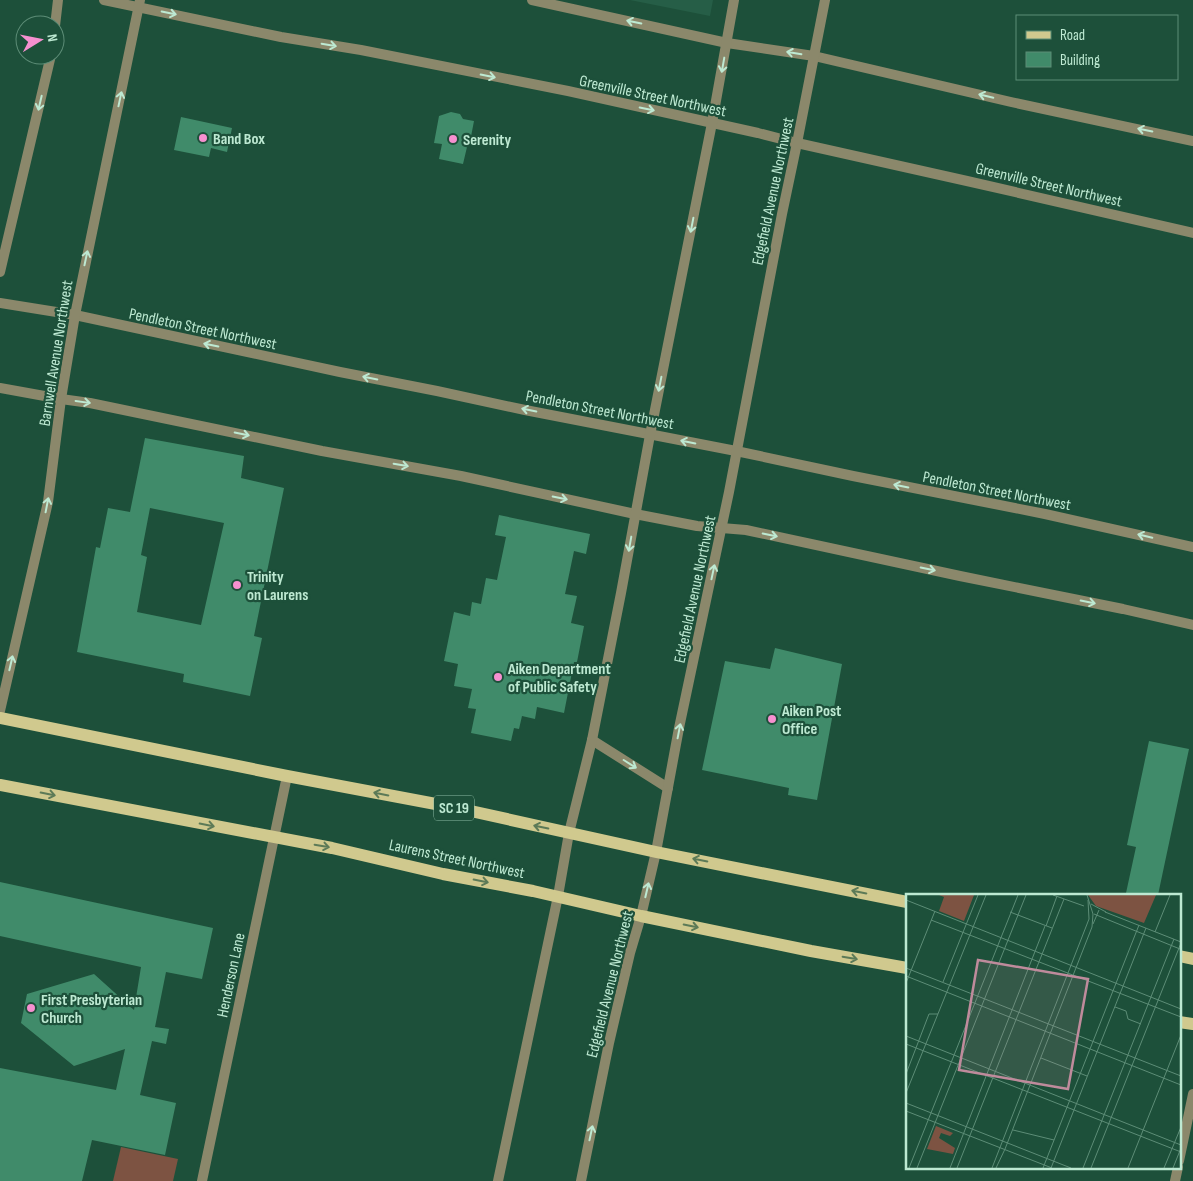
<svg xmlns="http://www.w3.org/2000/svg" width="1193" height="1181" font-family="'Sofia Sans Condensed',sans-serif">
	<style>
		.built { fill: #265e47 }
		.green { fill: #7d5342 }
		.building { fill: #408b6a; fill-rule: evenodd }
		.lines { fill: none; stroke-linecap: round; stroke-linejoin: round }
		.minor { stroke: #8b886b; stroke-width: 10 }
		.primary { stroke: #d0c98e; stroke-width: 12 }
		.oneway { stroke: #bde9d2 }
		.oneway2 { stroke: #5c7a57 }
		.poi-dot { fill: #f690d0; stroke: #1d503a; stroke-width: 2 }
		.labels { text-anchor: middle; stroke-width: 4.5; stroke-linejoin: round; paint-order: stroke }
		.shield { fill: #1d503a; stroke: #8dbba4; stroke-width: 1 }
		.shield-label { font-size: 15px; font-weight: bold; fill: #bde9d2 }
		.street-label { font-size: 16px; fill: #bde9d2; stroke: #1d503a }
		.poi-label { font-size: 16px; font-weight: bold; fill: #bde9d2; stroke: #1d503a; text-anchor: start }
		.inset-road { fill: none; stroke: #5d8d77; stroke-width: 1 }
		.view { fill: #bf8b9c; fill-opacity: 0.15; stroke: #bf8b9c; stroke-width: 2.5 }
		.inset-edge { fill: none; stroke: #bde9d2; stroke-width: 2.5 }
	</style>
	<rect width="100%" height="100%" fill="#1d503a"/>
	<polygon class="built" points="630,0 713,0 710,16"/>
	<polygon class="green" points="121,1147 178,1159 173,1181 113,1181"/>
	<g class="building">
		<polygon points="451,112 460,114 463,119 474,121 469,147 467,147 463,164 439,159 442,144 434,143 439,116"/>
		<polygon points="181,117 232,128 227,152 211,148 209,157 174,150"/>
		<path d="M145,438L244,456L241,478L284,488L254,636L262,638L250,696L183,682L184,674L77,652L96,547L100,548L108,508L130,512ZM150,508L224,523L201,625L137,612L147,557L141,555Z"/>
		<polygon points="499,515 590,534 586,554 574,551 565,594 577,596 571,623 584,626 577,662 574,662 564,713 537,707 535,719 522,716 519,729 514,728 511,741 471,733 476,709 468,708 472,689 454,686 458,664 444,661 454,612 470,616 472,602 481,604 486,578 497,580 506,537 495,535"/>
		<polygon points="775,648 842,664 817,800 788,795 789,788 702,770 725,661 770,669"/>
		<polygon points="1149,741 1189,749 1158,895 1134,895 1126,893 1136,847 1127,845"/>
		<polygon points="0,882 213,928 202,979 166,972 155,1027 169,1029 166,1044 152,1041 140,1095 176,1103 165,1155 92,1140 82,1181 0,1181 0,1068 116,1090 125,1049 74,1066 21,1023 27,994 94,974 134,1010 141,967 0,936"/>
	</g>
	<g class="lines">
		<g class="minor">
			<polyline points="104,0 281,37 361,50 568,91 758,133 797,143 967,181 1193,233"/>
			<polyline points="532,0 727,43 814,56 1011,102 1193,141"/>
			<polyline points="55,26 58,0"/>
			<polyline points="0,272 51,55"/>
			<polyline points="0,303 75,315 340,372 437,391 525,410 736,451 853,476 1045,514 1193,547"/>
			<polyline points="0,388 61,399 90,403 322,451 461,476 635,514 697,526 746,530 960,576 1123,609 1193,625"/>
			<polyline points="0,711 48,502 61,399 75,315 140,0"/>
			<polyline points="592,740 668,788"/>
			<polyline points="1179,1161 1193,1094"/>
			<polyline points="202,1181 287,776"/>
			<polyline points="498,1181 558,896 569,833 592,740 621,593 650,435 712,123 734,0"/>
			<polyline points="581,1181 609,1043 630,953 641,916 656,852 679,728 729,492 782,214 797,143 825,0"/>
			<polyline points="1175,1181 1178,1167"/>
		</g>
		<g class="primary">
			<polyline points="0,718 287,776 457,808 656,852 907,902"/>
			<polyline points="0,785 332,848 443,874 533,891 641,916 811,951 907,968"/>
			<polyline points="1179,956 1193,959"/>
			<polyline points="1179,1022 1193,1024"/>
		</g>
	</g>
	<defs><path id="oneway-shaft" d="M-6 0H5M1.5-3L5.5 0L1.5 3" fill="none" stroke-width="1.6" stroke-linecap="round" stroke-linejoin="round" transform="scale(1.25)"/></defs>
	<g class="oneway">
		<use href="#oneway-shaft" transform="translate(169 13) rotate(12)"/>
		<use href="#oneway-shaft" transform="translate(634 22) rotate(-168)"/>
		<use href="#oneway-shaft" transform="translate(329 45) rotate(10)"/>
		<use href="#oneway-shaft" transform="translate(794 53) rotate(-171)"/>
		<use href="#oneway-shaft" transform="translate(723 65) rotate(100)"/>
		<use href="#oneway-shaft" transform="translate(488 76) rotate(11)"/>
		<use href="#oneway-shaft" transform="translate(986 96) rotate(-167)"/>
		<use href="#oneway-shaft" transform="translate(120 99) rotate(-78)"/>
		<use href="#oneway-shaft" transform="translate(40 103) rotate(103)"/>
		<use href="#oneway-shaft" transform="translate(647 109) rotate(12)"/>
		<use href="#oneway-shaft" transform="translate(1145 130) rotate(-168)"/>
		<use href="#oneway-shaft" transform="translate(692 225) rotate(101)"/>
		<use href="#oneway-shaft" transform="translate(86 258) rotate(-78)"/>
		<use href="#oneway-shaft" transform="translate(211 345) rotate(-168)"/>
		<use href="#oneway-shaft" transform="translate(370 378) rotate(-169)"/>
		<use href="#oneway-shaft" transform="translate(660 384) rotate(101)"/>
		<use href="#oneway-shaft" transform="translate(83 402) rotate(8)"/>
		<use href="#oneway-shaft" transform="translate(529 410) rotate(-168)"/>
		<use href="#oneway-shaft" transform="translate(242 434) rotate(12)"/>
		<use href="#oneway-shaft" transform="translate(688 442) rotate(-169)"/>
		<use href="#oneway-shaft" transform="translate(401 465) rotate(10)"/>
		<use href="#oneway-shaft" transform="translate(901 486) rotate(-169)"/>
		<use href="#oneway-shaft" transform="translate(560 498) rotate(12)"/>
		<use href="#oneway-shaft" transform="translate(47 505) rotate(-79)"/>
		<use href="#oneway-shaft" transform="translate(770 535) rotate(12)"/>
		<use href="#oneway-shaft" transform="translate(1145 536) rotate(-167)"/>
		<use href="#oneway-shaft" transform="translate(630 544) rotate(100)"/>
		<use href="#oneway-shaft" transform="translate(928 569) rotate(12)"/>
		<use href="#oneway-shaft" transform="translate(713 572) rotate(-78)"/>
		<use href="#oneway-shaft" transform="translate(1088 602) rotate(11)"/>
		<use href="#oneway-shaft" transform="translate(11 663) rotate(-77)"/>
		<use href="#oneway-shaft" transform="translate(679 731) rotate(-79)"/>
		<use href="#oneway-shaft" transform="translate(630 764) rotate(32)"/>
		<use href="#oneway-shaft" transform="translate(647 890) rotate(-77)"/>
		<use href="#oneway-shaft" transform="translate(591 1133) rotate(-78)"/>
	</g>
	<g class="oneway2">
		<use href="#oneway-shaft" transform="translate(48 794) rotate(11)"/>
		<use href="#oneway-shaft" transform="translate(381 794) rotate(-169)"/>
		<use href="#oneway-shaft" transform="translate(207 825) rotate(11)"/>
		<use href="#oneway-shaft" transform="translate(541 827) rotate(-168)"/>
		<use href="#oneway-shaft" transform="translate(322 846) rotate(10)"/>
		<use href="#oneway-shaft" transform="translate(700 860) rotate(-169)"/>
		<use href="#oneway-shaft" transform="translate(481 881) rotate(11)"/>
		<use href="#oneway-shaft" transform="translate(859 892) rotate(-169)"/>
		<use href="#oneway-shaft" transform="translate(691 926) rotate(12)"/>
		<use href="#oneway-shaft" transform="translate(850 958) rotate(10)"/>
	</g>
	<g class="poi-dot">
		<circle cx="203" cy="138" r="5"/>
		<circle cx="453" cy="139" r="5"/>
		<circle cx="237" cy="585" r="5"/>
		<circle cx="498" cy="677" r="5"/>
		<circle cx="772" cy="719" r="5"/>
		<circle cx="31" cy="1008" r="5"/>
	</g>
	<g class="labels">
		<rect class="shield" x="434" y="795.5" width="40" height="25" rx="4"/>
		<g class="shield-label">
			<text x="454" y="813">SC 19</text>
		</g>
		<g class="street-label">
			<text transform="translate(653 95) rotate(12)" y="6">Greenville Street Northwest</text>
			<text transform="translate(1049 184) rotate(13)" y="6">Greenville Street Northwest</text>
			<text transform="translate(772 191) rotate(-78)" y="6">Edgefield Avenue Northwest</text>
			<text transform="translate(203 328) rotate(12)" y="6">Pendleton Street Northwest</text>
			<text transform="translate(55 353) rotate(-81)" y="6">Barnwell Avenue Northwest</text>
			<text transform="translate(600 409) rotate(11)" y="6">Pendleton Street Northwest</text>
			<text transform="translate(997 490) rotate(11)" y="6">Pendleton Street Northwest</text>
			<text transform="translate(694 589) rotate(-78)" y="6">Edgefield Avenue Northwest</text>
			<text transform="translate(457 858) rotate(12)" y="6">Laurens Street Northwest</text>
			<text transform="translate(230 975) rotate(-78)" y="6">Henderson Lane</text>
			<text transform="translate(609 984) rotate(-76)" y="6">Edgefield Avenue Northwest</text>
		</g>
		<g class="poi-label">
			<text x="213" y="144">Band Box</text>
			<text x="463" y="145">Serenity</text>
			<text x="247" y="582">Trinity<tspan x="247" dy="18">on Laurens</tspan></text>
			<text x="508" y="674">Aiken Department<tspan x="508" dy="18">of Public Safety</tspan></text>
			<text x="782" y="716">Aiken Post<tspan x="782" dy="18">Office</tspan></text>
			<text x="41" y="1005">First Presbyterian<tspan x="41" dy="18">Church</tspan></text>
		</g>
	</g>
	<g transform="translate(906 894)">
		<rect width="275" height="275" fill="#1d503a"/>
		<path d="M33,1H68L58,27L33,17L38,3ZM182,1H250L238,29L190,12ZM30,232L47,239L44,242L35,239L33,244L49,254L47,260L21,255Z" fill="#7d5342"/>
		<path class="inset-road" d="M147,1L178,12M0,6L275,115M185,10L200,18M104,18L146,34M199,18L275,48M188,20L274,55M25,26L275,123M187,30L193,16M140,32L151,2M249,38L264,1M0,74L275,182M0,82L275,191M37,88L72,1M0,89L29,17M209,113L220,117L222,125L235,130M0,142L275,251M0,150L275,258M135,164L181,182M0,180L23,120H32M0,199L80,1M0,209L165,274M0,217L146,274M107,236L148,246M99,255L186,33L187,20L181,1M3,274L112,1M11,274L120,1M44,274L139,32M51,274L158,5M86,274L183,25L182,6M90,274L99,255M137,274L233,31M145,274L240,34M177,274L268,45M185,274L275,49M222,274L275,141M258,274L275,233M267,274L275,254"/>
		<path class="view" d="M72,66L182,85L162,195L53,176Z"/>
		<rect width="275" height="275" class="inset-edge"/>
	</g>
	<rect x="1016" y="15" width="162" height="65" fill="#1d503a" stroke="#5d8d77"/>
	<rect x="1026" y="31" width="25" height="8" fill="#d0c98e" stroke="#5d8d77"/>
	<text x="1060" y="40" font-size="15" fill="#bde9d2">Road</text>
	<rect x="1026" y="52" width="25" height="15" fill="#408b6a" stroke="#5d8d77"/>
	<text x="1060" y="65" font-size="15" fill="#bde9d2">Building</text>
	<g transform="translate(40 40) rotate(80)"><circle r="24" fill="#1d503a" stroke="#5d8d77"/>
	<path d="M0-4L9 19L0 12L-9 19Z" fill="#f690d0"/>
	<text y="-8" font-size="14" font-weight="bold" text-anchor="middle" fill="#bde9d2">N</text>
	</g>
</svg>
